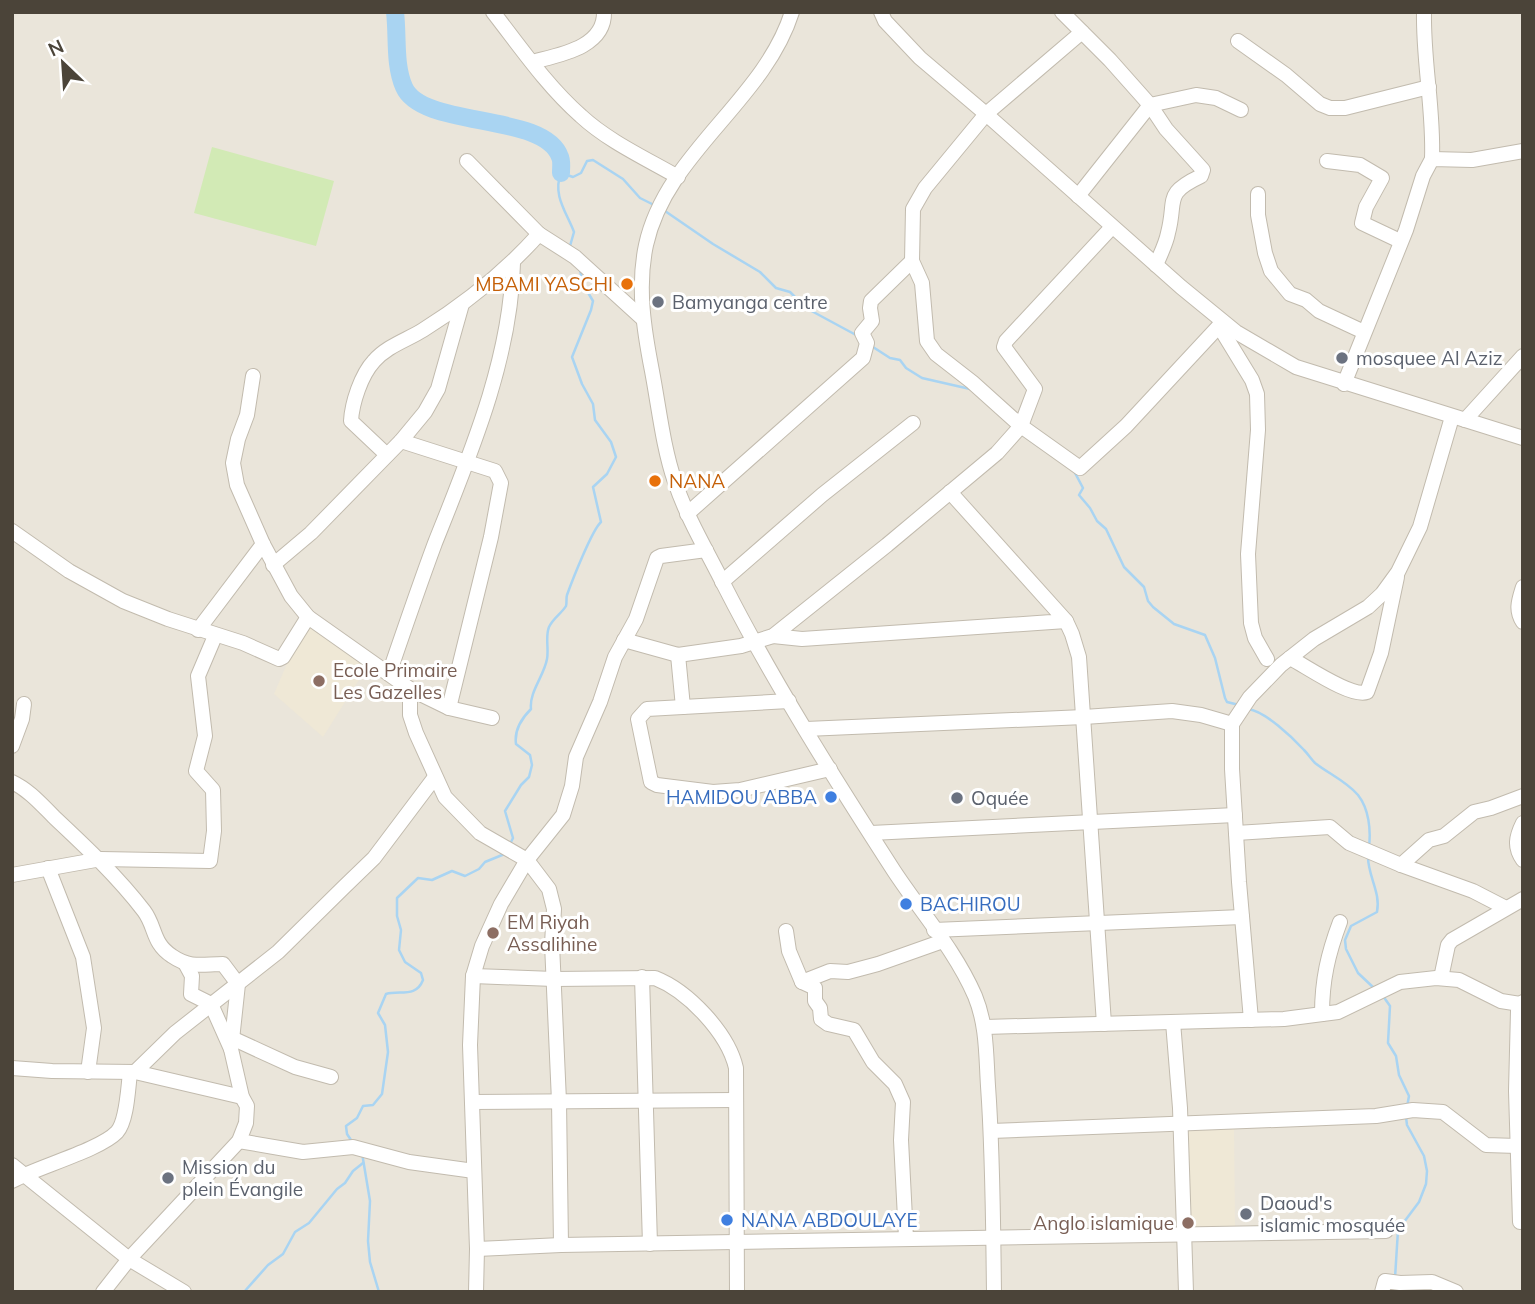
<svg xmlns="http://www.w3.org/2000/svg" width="1535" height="1304" font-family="Mulish,sans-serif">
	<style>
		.residential { fill: #eae5da }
		.education { fill: #efe8d6 }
		.green { fill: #d2eab5 }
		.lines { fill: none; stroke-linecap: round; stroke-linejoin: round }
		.stream { stroke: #a9d4f2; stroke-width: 2.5 }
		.river { stroke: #a9d4f2; stroke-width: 18 }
		.minor-casing { stroke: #c2bbae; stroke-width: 16 }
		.minor { stroke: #fff; stroke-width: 14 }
		.food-dot { fill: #e8710a; stroke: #fff; stroke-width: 2.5 }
		.worship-dot { fill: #6b7280; stroke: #fff; stroke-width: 2.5 }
		.education-dot { fill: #8d6e63; stroke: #fff; stroke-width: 2.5 }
		.shop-dot { fill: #3f7fe0; stroke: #fff; stroke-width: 2.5 }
		.labels { text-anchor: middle; stroke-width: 6; stroke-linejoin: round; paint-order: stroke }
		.food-label { font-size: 19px; fill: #c56008; stroke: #fff; text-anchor: end }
		.worship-label { font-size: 19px; fill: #5b616d; stroke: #fff; text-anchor: start }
		.education-label { font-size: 19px; fill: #785e54; stroke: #fff; text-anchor: start }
		.shop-label { font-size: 19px; fill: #366cbe; stroke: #fff; text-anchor: start }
	</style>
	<rect width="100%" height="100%" fill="#f6f3ec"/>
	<rect class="residential" x="12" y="12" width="1511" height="1280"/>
	<g class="education">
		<polygon points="304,624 367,667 323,737 274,694"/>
		<polygon points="1234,1126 1235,1228 1189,1229 1186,1128"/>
	</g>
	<polygon class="green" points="212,147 334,181 316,246 194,213"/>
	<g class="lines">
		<g class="stream">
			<polyline points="665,211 713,244 760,272 776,288 790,292 806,308 856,335"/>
			<path d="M570,246L574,232C567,213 552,195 561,173L573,177L581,173L587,161L593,160L623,179L640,198L656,206"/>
			<polyline points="873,347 890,358 900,360 906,368 922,378 970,389"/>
			<polyline points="1027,438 1038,446"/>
			<polyline points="1074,471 1083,488 1079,495 1090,508 1097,521 1106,529 1124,567 1144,587 1148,601 1153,607 1174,624 1205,635 1215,658 1225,698 1227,702 1239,705"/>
			<path d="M1248,709C1265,711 1293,738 1304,750C1308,754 1311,759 1315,763C1329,774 1346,781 1358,795C1369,809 1371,830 1369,847"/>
			<path d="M510,844L513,838L505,811L521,785L529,777L532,765L530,755L516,744C514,730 522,718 531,709C529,692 544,676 547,659C549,648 545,637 549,627C553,618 562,613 566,606C567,602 566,598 567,595C572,581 592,530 601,522L593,487L607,474L616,457L611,442L595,420L593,404L582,384L572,357L591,310L593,301L583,284L580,270"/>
			<path d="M1368,857C1368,876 1381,893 1377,912L1351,926L1345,940L1346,949L1358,973L1375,989"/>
			<polyline points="1383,996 1390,1006 1388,1043 1396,1056 1399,1075 1409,1096 1407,1107"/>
			<path d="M353,1143L347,1134L346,1126L357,1118L363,1106L373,1105L382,1094L388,1052L385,1025L378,1013L386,994C400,990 416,998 423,980L421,973L405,962L399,950L401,930L397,916V898L418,878L432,880L452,871L465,876L479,869L485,862L507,853"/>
			<polyline points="362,1153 370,1201 368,1241 370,1262 379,1292"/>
			<polyline points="1395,1278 1398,1230 1419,1202 1426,1184 1427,1171 1424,1156 1407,1125 1406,1117"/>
			<polyline points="244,1292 268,1265 283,1254 295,1232 309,1223 337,1189 345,1183 353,1171 363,1163"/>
		</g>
		<path class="river" d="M395,12C398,36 394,64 404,87C422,129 545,112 560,157C562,161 561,167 561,173"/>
		<defs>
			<g id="minor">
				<path d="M493,12C521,48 547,86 581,116C608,141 645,158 678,177"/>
				<path d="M792,12C764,101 666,153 646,245C637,287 644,330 652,371C659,408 663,447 675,482C687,518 707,551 724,585C774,683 834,778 894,871C921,912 955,950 975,996C987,1025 986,1055 988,1086C993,1155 993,1223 994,1292"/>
				<polyline points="881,12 885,21 920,58 986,114 1181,287 1236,332 1296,367 1523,438"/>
				<path d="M1062,12L1110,60L1150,105L1166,129L1203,170L1201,176C1163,194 1177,199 1168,233C1166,244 1160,255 1156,265"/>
				<path d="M1424,12C1423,62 1434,110 1432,159"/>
				<polyline points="1082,32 986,114 925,188 913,209 912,261 922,283 927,341 936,354 972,382 1021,426 1080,468 1126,426 1219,326"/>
				<polyline points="1238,41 1286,75 1320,104 1330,108 1345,108 1429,87"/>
				<path d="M532,62C558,55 605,48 604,12"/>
				<polyline points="467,161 539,234"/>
				<polyline points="1327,161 1360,165 1382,178 1366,207 1362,223 1400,241"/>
				<polyline points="1258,194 1258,215 1265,253 1271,271 1290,294 1306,300 1319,311 1364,332"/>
				<polyline points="1078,196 1150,105 1196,95 1216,98 1241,110"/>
				<polyline points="1222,321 1219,326 1252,380 1257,394 1258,430 1248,554 1251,623 1255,638 1267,659"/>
				<polyline points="253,376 247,415 238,439 233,463 237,485 263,544 291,596 308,617 410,689 449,708 492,718"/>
				<polyline points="1344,384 1406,230 1423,176 1432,159 1472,160 1523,151"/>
				<polyline points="1465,420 1523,356"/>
				<polyline points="401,441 495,471 501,483 491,537 449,708"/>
				<path d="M387,455L351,421C352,403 361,375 374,361C387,346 407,340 423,330C466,303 505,272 539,234L575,257L642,318"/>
				<polyline points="687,514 863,358 867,343 862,333 872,321 870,308 871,301 912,261"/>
				<polyline points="12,531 69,571 123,601 168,619 243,643 279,659 283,657 308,617"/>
				<polyline points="273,565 311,533 401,441 425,412 438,389 462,304"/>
				<polyline points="722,582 822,495 913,423"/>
				<path d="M1523,587C1519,600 1515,610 1523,622"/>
				<polyline points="1066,621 1072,634 1079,657 1104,1024"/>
				<polyline points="198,630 263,544"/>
				<polyline points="773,636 802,639 1066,621 950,492"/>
				<polyline points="624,640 678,655 741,646 773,636 887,545 997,453 1021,426 1035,389 1004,347 1006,341 1112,227"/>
				<polyline points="678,655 683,707"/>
				<path d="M1290,658C1306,666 1351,698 1367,692L1381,653L1397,577"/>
				<path d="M389,674C404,630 419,586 435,543C470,455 511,359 513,263"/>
				<polyline points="410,689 410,715 416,733 445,797 480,833 527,860 549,889 554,909 552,944 559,1101 561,1245"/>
				<polyline points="789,701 647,709 638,719 651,782 657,785 713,792 740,790 830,769"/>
				<polyline points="806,729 1084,717 1172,711 1201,715 1232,724"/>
				<polyline points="12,746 22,719 24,704"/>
				<path d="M12,782C29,790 41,804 54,817C86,847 117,876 144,911C156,927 152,943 172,956C191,969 203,964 223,964L238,984L231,1049L242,1097L247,1106L246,1123L239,1141L129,1259L103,1292"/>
				<path d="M1523,823C1516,837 1514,847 1523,860"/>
				<polyline points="871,833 1235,815"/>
				<polyline points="1236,833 1330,827 1349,843 1401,865 1473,891 1506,908"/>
				<polyline points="1401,865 1429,840 1444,836 1474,812 1491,808 1523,796"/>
				<polyline points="48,868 83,957 94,1028 88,1072"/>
				<polyline points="12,875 101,859 210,861 214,831 213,790 196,771 205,736 198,676 215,636"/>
				<polyline points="934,930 1242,917"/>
				<polyline points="786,931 789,951 802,982 815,988 815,1001 820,1008 821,1019 828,1024 854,1030 873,1062 895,1084 903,1102 901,1140 906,1238"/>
				<polyline points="185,963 192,976 191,994 211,1004 231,1049"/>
				<path d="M473,976L554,979L655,978C688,991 728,1033 736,1068L737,1292"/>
				<polyline points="642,977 650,1244"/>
				<polyline points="1441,978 1448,945 1452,940 1523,899"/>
				<polyline points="802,982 830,971 848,972 878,964 943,941"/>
				<path d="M1322,1014C1322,980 1328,954 1340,922"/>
				<polyline points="1251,1020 1239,882 1232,769 1232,724 1250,697 1281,665 1314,639 1368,607 1382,594 1398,572 1420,527 1452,417"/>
				<polyline points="1173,1022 1180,1108 1186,1292"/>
				<polyline points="985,1027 1284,1019 1338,1012 1400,982 1436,978 1459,980 1501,1001 1520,1004"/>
				<polyline points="234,1039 295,1067 331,1077"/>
				<polyline points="12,1068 52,1071 135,1072 242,1097"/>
				<polyline points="135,1072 175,1033 278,952 344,887 374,858 435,777"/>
				<polyline points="472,1102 735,1100"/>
				<polyline points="991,1131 1376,1116 1413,1110 1443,1112 1486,1145 1517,1146"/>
				<polyline points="239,1141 303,1152 353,1147 409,1162 474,1171"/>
				<polyline points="12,1165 129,1259 184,1292"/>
				<path d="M12,1181C37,1167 100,1150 117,1132C127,1121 128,1088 130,1073"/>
				<polyline points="1520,1222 1516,1091 1518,1011 1523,1002"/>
				<polyline points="477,1249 561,1245 1386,1231"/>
				<polyline points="476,1292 477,1249 470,1045 473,976 482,946 501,904 527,860 563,815 572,786 576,757 600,702 615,657 636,619 657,558 661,556 706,550"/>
				<polyline points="1382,1292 1385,1281 1400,1283 1432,1282 1456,1292"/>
			</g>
		</defs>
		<use href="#minor" class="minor-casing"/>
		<use href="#minor" class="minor"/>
	</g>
	<g class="food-dot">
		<circle cx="627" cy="284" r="7"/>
		<circle cx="655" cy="481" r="7"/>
	</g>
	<g class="worship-dot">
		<circle cx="658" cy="302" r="7"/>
		<circle cx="1342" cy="358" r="7"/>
		<circle cx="957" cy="798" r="7"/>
		<circle cx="168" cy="1178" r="7"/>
		<circle cx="1246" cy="1214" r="7"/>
	</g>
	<g class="education-dot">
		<circle cx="319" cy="681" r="7"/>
		<circle cx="493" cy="933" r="7"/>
		<circle cx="1188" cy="1223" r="7"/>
	</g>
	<g class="shop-dot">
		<circle cx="831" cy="797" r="7"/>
		<circle cx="906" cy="904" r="7"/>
		<circle cx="727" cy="1220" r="7"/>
	</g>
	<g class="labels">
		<g class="food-label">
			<text x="613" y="291">MBAMI YASCHI</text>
			<text x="669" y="488" text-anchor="start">NANA</text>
		</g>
		<g class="worship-label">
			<text x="672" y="309">Bamyanga centre</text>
			<text x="1356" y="365">mosquee Al Aziz</text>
			<text x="971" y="805">Oquée</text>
			<text x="182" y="1174">Mission du<tspan x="182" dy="22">plein Évangile</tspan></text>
			<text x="1260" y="1210">Daoud's<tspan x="1260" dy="22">islamic mosquée</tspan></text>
		</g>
		<g class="education-label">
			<text x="333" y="677">Ecole Primaire<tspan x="333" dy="22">Les Gazelles</tspan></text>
			<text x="507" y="929">EM Riyah<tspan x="507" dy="22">Assalihine</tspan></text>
			<text x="1174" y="1230" text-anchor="end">Anglo islamique</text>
		</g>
		<g class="shop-label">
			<text x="817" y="804" text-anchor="end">HAMIDOU ABBA</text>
			<text x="920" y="911">BACHIROU</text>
			<text x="741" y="1227">NANA ABDOULAYE</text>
		</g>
	</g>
	<rect width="1535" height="1304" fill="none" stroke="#4b4439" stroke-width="28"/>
	<g transform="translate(63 63) rotate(335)" stroke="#ffffff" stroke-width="5" paint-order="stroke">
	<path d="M0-5L12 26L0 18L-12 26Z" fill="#4b4439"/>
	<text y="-10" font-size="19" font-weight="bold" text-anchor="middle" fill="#4b4439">N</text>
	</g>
</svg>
